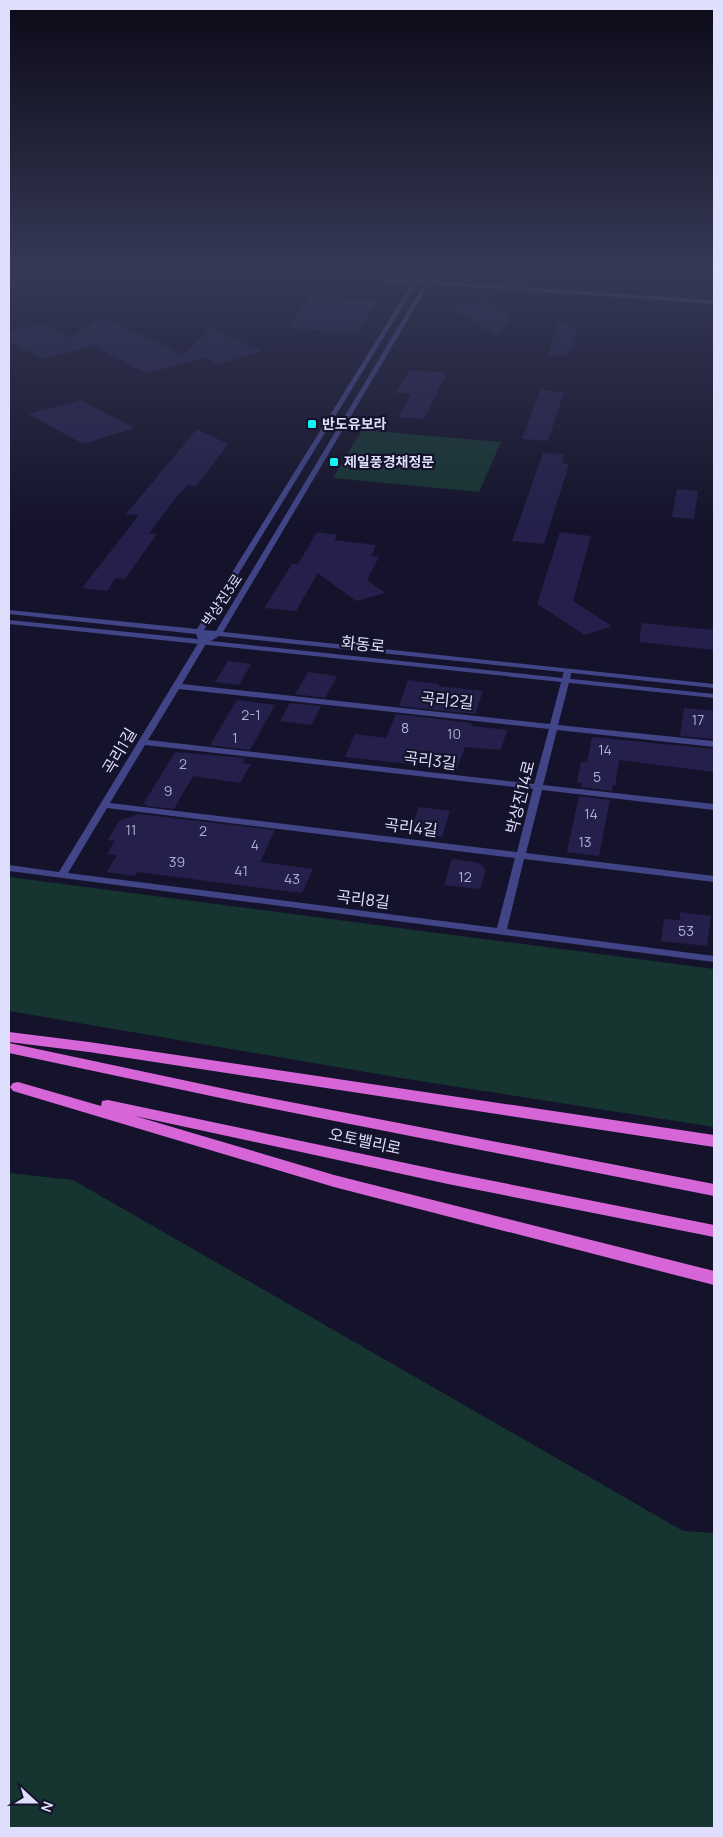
<svg xmlns="http://www.w3.org/2000/svg" width="723" height="1837" font-family="Manrope,'Noto Sans KR',sans-serif">
	<style>
		.green { fill: #163531 }
		.building { fill: #24204b }
		.lines { fill: none; stroke-linecap: round; stroke-linejoin: round }
		.minor { fill: #414587; fill-rule: evenodd }
		.tertiary { fill: #414587; fill-rule: evenodd }
		.trunk { fill: #d666d8; fill-rule: evenodd }
		.poi-dot { fill: #15f3f2; stroke: #15132b; stroke-width: 2 }
		.labels { text-anchor: middle; stroke-width: 4.5; stroke-linejoin: round; paint-order: stroke }
		.far-poi-label { font-size: 14px; font-weight: bold; fill: #dfdffd; stroke: #15132b; text-anchor: start }
		.far-street-label { font-size: 14px; fill: #dfdffd; stroke: #15132b }
		.number-label { font-size: 14px; fill: #b0afd0 }
		.street-label { font-size: 16px; fill: #dfdffd; stroke: #15132b }
	</style>
	<rect width="100%" height="100%" fill="#15132b"/>
	<g class="green">
		<polygon points="362,430 501,442 479,492 333,478"/>
		<polygon points="9,877 714,969 714,1127 407,1079 9,1011"/>
		<polygon points="9,1173 73,1180 683,1531 714,1533 714,1828 9,1828"/>
	</g>
	<g class="building">
		<polygon points="311,296 335,298 378,301 358,333 287,328"/>
		<polygon points="486,301 510,316 499,338 454,309 460,308 457,306"/>
		<polygon points="103,316 183,355 210,328 263,351 218,364 205,358 146,373 93,346 43,359 9,341 9,331 42,323 71,337"/>
		<polygon points="559,320 578,332 568,356 547,355"/>
		<polygon points="409,370 447,373 424,419 398,417 411,394 396,393"/>
		<polygon points="540,390 564,392 548,441 522,439"/>
		<polygon points="80,400 135,428 83,444 28,414"/>
		<polygon points="197,429 228,444 196,486 188,485 177,496 149,534 157,534 125,579 116,578 107,591 82,588 139,515 126,514"/>
		<polygon points="543,453 564,454 562,463 569,464 544,544 512,541"/>
		<polygon points="677,489 698,491 694,519 672,517"/>
		<polygon points="317,532 337,535 334,540 376,545 371,556 379,557 367,580 385,593 356,601 318,573 296,611 264,608 292,564 298,564"/>
		<polygon points="560,532 591,536 573,601 612,626 585,635 537,604"/>
		<polygon points="642,623 714,630 714,650 639,642"/>
		<polygon points="228,661 251,664 239,685 215,682"/>
		<polygon points="308,672 337,676 325,698 295,694"/>
		<polygon points="408,680 439,684 438,686 483,691 475,714 399,706"/>
		<polygon points="237,700 275,705 250,750 210,745"/>
		<polygon points="290,703 321,706 311,725 280,721"/>
		<polygon points="684,708 714,711 714,739 680,736"/>
		<polygon points="396,714 472,723 471,726 507,730 501,750 465,747 457,769 345,757 355,734 386,738"/>
		<polygon points="592,737 714,749 714,772 619,760 615,786 612,786 612,791 581,787 582,783 577,782 581,762 587,762"/>
		<polygon points="175,752 245,758 243,763 251,764 240,783 193,776 174,809 147,806 144,803"/>
		<polygon points="579,796 610,800 599,856 567,852"/>
		<polygon points="419,807 450,811 442,837 410,833"/>
		<polygon points="138,814 275,830 260,862 313,869 302,893 137,872 135,876 107,872 117,855 107,854 115,841 108,840 119,821"/>
		<polygon points="452,859 479,863 486,870 480,889 444,885"/>
		<polygon points="680,912 711,916 707,946 661,941 664,919 680,920"/>
	</g>
	<g class="lines">
		<path class="minor" d="M200,640H206L207,642L182,684L550,724L564,671L568,669L572,671L558,725L714,741V747L557,730L543,785L714,804V810L542,790L526,853L714,876V882L524,859L507,929L714,956V962L9,871V865L59,872ZM179,689L549,729L534,784L148,740ZM145,745L533,789L517,852L110,803ZM107,808L515,858L497,928L68,873Z"/>
		<path class="tertiary" d="M247,270H273L413,280L419,270H425L418,280L426,281L432,270H438L431,281L714,300V304L429,284L223,632L714,684V688L219,636L211,641L714,694V698L9,624V620L198,639L196,634L9,614V610L197,629L412,283L250,272ZM417,283L424,284L216,631L204,630Z"/>
		<g class="trunk">
			<polygon points="9,1032 89,1042 714,1135 714,1147 89,1052 9,1042"/>
			<polygon points="9,1043 244,1093 714,1184 714,1196 244,1103 9,1053"/>
			<polygon points="18,1082 101,1106 102,1101 108,1100 448,1172 714,1225 714,1237 448,1184 135,1116 334,1175 714,1271 714,1285 334,1187 13,1091 10,1087 13,1083"/>
		</g>
	</g>
	<linearGradient id="sky" x2="0" y2="1"><stop stop-color="#0c0a18"/><stop offset="0.51" stop-color="#353955"/><stop offset="1" stop-color="#353955" stop-opacity="0"/></linearGradient>
	<rect width="723" height="527" fill="url(#sky)"/>
	<g class="poi-dot">
		<rect x="307" y="419" width="10" height="10" rx="2.5"/>
		<rect x="329" y="457" width="10" height="10" rx="2.5"/>
	</g>
	<g class="labels">
		<g class="far-poi-label">
			<text x="322" y="429">반도유보라</text>
			<text x="344" y="467">제일풍경채정문</text>
		</g>
		<g class="far-street-label">
			<text transform="translate(222 600) rotate(-56)" y="5">박상진3로</text>
		</g>
		<g class="number-label">
			<text x="251" y="720">2-1</text>
			<text x="698" y="725">17</text>
			<text x="405" y="733">8</text>
			<text x="454" y="739">10</text>
			<text x="235" y="743">1</text>
			<text x="605" y="755">14</text>
			<text x="183" y="769">2</text>
			<text x="597" y="782">5</text>
			<text x="168" y="796">9</text>
			<text x="591" y="819">14</text>
			<text x="131" y="835">11</text>
			<text x="203" y="836">2</text>
			<text x="585" y="847">13</text>
			<text x="255" y="850">4</text>
			<text x="177" y="867">39</text>
			<text x="241" y="876">41</text>
			<text x="465" y="882">12</text>
			<text x="292" y="884">43</text>
			<text x="686" y="936">53</text>
		</g>
		<g class="street-label">
			<text transform="translate(363 644) rotate(6)" y="6">화동로</text>
			<text transform="translate(447 700) rotate(6)" y="6">곡리2길</text>
			<text transform="translate(119 751) rotate(-59)" y="6">곡리1길</text>
			<text transform="translate(430 760) rotate(7)" y="6">곡리3길</text>
			<text transform="translate(520 797) rotate(-76)" y="6">박상진14로</text>
			<text transform="translate(411 827) rotate(7)" y="6">곡리4길</text>
			<text transform="translate(363 899) rotate(7)" y="6">곡리8길</text>
			<text transform="translate(365 1141) rotate(12)" y="6">오토밸리로</text>
		</g>
	</g>
	<rect width="723" height="1837" fill="none" stroke="#dfdffd" stroke-width="20"/>
	<g transform="translate(35 1802) rotate(111)" stroke="#15132b" stroke-width="4" paint-order="stroke">
	<path d="M0-4L9 19L0 12L-9 19Z" fill="#dfdffd"/>
	<text y="-8" font-size="14" font-weight="bold" text-anchor="middle" fill="#dfdffd">N</text>
	</g>
</svg>
